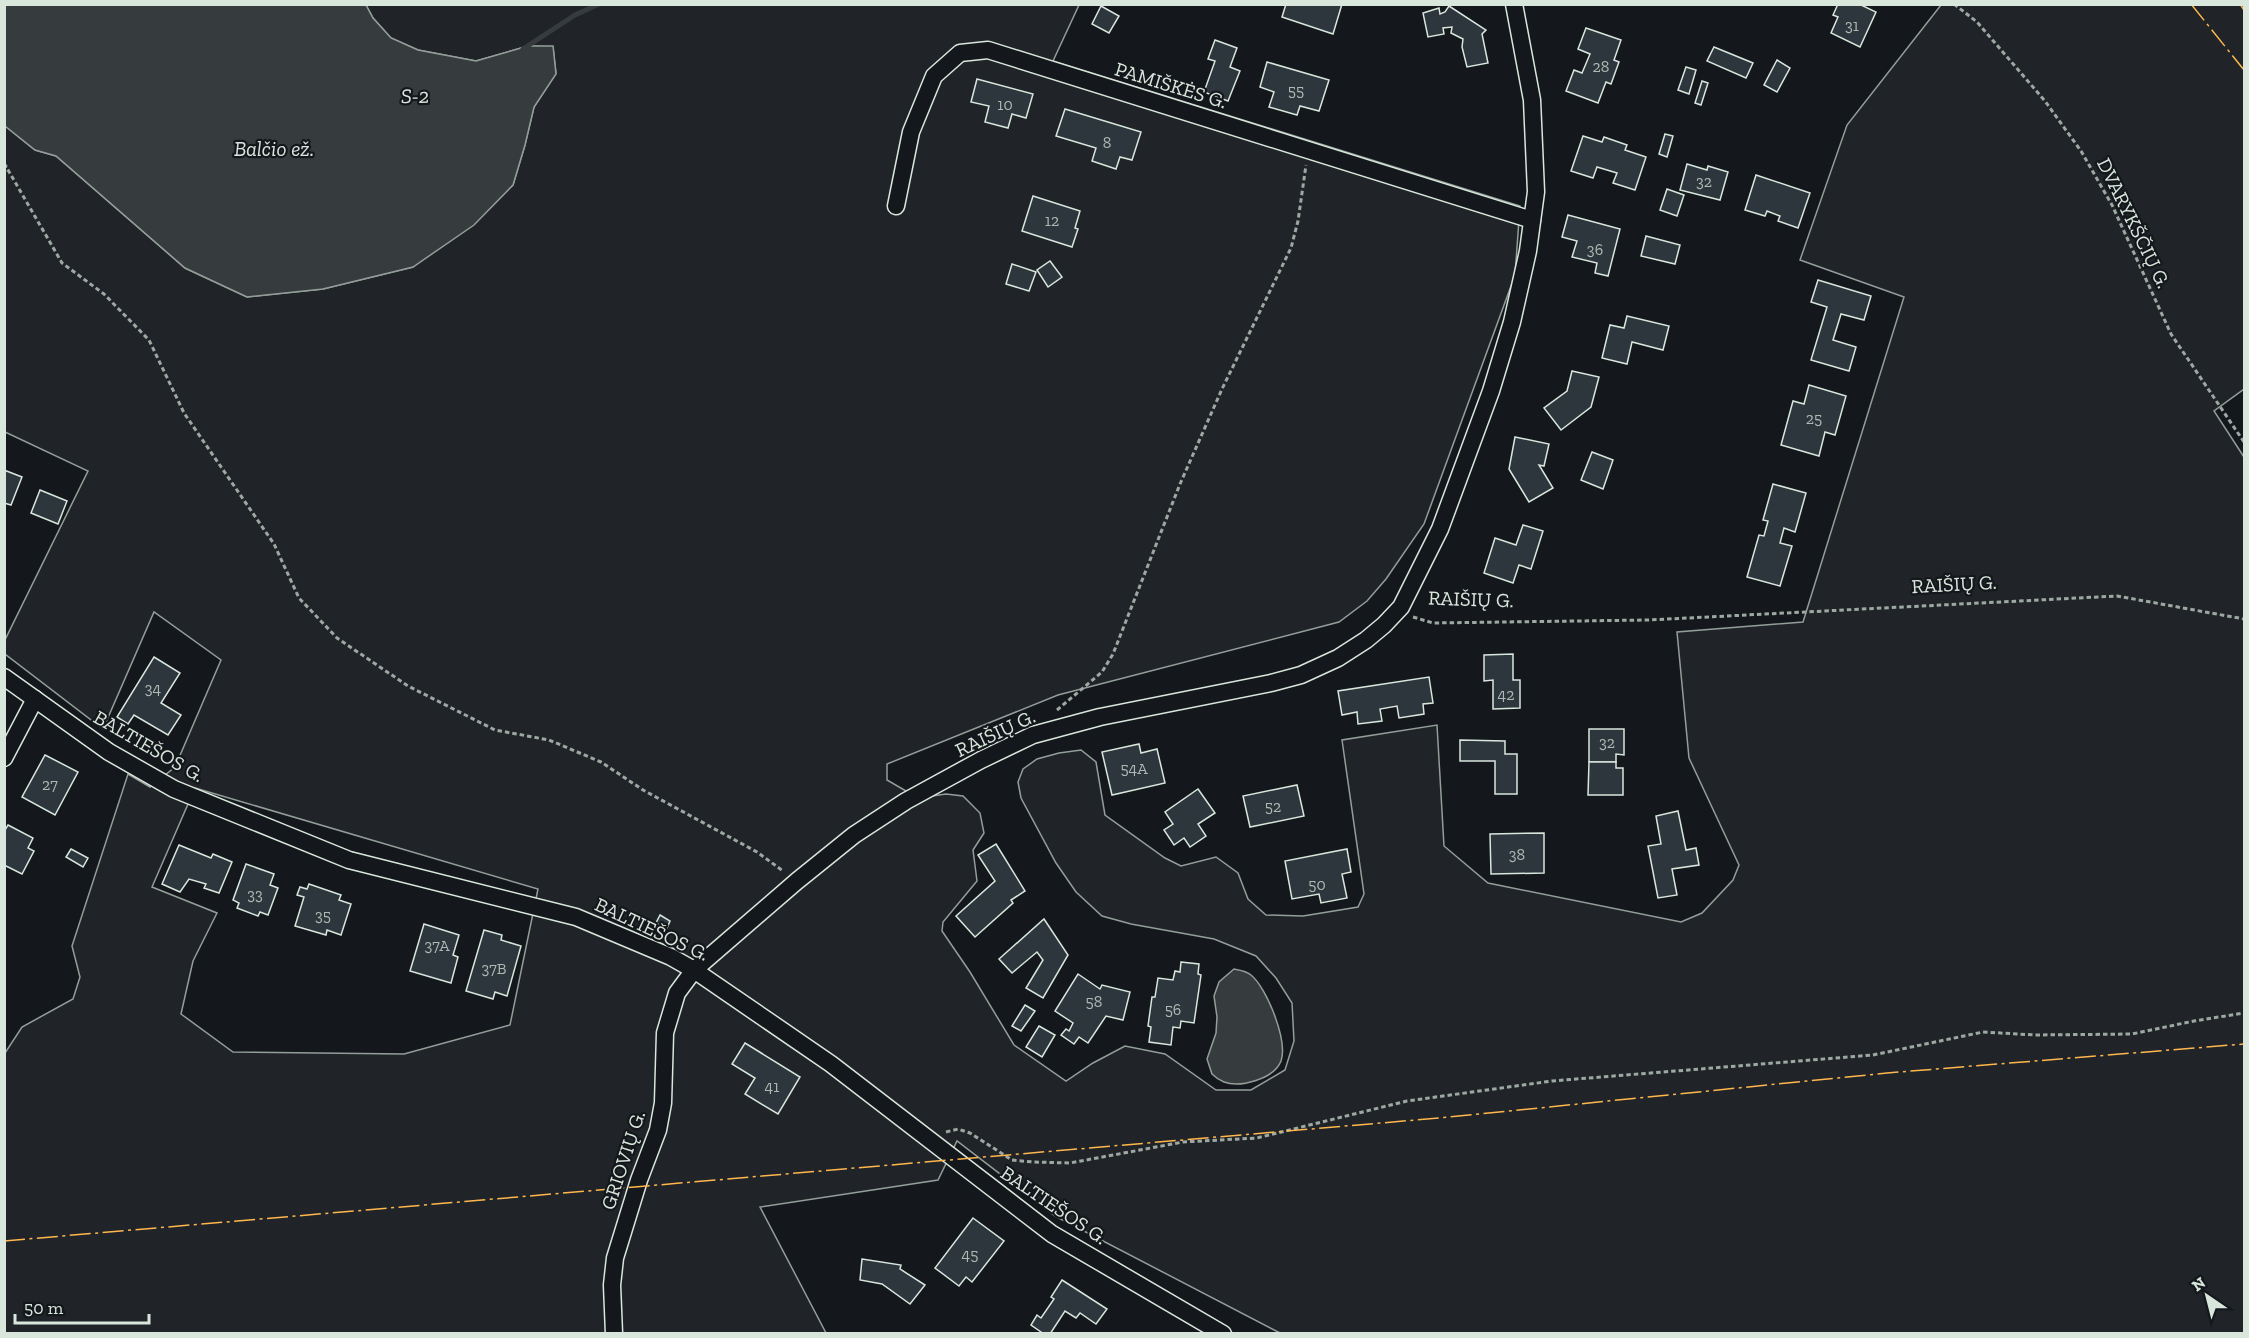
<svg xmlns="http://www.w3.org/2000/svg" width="2249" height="1338" font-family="'Zilla Slab',serif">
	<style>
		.green { fill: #202428; stroke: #939e99; stroke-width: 1.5; fill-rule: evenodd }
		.water { fill: #363b3e; stroke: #939e99; stroke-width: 1.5 }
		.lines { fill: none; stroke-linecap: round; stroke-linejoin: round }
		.stream { stroke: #363b3e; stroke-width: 5 }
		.building { fill: #2c363c; stroke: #d8e6dc; stroke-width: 1.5 }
		.minor-casing { stroke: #d8e6dc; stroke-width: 19 }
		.path { stroke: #9da8a2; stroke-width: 3; stroke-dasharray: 4.5 3; stroke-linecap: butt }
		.minor { stroke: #14181c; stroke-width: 16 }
		.power { stroke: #ffb74d; stroke-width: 1.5; stroke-dasharray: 21 4.5 3 4.5; stroke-linecap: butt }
		.labels { text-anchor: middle; stroke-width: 4.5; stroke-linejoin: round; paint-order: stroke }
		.number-label { font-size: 16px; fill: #adbab4 }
		.street-label { font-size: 20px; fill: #d8e6dc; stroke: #14181c }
		.water-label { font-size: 21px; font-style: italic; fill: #d8e6dc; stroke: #14181c }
	</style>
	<rect width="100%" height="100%" fill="#14181c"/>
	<path class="green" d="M366,5H1079L1053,61L1520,206L1515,275L1424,524L1386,579L1367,601L1339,622L1058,695L887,764V780L918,798L946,794L963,796L980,813L984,833L973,850L977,881L943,922L942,931L970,972L1014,1045L1066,1081L1093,1063L1125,1046L1165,1054L1216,1090H1251L1285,1070L1294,1041L1292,1003L1276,978L1256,956L1214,939L1131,924L1102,916L1076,892L1056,863L1021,798L1018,782L1023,769L1037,759L1059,753L1081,750L1096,762L1105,815L1165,858L1181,866L1216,857L1238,873L1248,899L1266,915L1303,916L1358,907L1364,894L1342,740L1437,725L1444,846L1488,883L1681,922L1702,913L1733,880L1739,865L1689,758L1677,632L1803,622L1904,297L1800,260L1847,125L1941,5H2244V389L2214,411L2244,457V1333H1280L1055,1216L957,1141L938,1180L760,1207L826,1333H5V1053L22,1027L73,999L80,977L72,946L128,774L150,787L175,767L221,660L154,612L103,729L5,654L4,642L88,471L5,432V126L35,150L56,156L185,268L247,297L323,289L413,267L513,185L525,145L534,107L556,73L553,47L528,46L476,61L418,50L391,38L373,18ZM195,788L538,889L510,1025L404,1054L233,1052L181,1014L193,961L217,913L152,887Z"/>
	<g class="water">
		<polygon points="4,5 366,5 373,18 391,38 418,50 476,61 528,46 553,46 556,74 534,107 525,145 513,185 474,225 413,267 323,289 247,297 185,268 56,156 35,150 5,126"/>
		<path d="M1234,969C1240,970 1247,971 1251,975C1267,988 1288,1041 1281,1061C1274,1079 1240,1088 1224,1082C1219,1080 1215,1077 1212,1074L1207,1059L1216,1033L1217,1017L1214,996L1219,982Z"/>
	</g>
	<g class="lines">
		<polyline class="stream" points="523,49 575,15 599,4"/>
	</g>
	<g class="building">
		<polygon points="1286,4 1342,4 1333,34 1282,17"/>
		<polygon points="1838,4 1859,4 1876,12 1860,47 1831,33 1838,17 1833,15"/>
		<polygon points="1101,6 1119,16 1109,33 1092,24"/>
		<polygon points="1449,6 1486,30 1482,34 1488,63 1467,67 1462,47 1463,39 1451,33 1452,27 1443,28 1444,34 1428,37 1423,13 1439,8 1440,14 1445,12"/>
		<polygon points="1586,28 1621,40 1614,60 1619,62 1611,84 1606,82 1598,103 1566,91 1574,70 1582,73 1590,54 1578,49"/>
		<polygon points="1215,40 1237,48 1230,67 1240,71 1228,101 1204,92 1215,61 1208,59"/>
		<polygon points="1714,47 1753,63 1746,78 1707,61"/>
		<polygon points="1777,60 1790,68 1777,92 1764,85"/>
		<polygon points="1267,62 1329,80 1319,111 1300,106 1297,115 1269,107 1274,92 1260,87"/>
		<polygon points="1686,67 1696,70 1689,94 1678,90"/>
		<polygon points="977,79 1033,94 1026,118 1012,114 1008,128 985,122 989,106 971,102"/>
		<polygon points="1702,81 1708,83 1701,105 1695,103"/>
		<polygon points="1065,109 1141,132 1132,160 1120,157 1116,169 1092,161 1096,148 1056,136"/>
		<polygon points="1665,134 1673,136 1667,157 1659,154"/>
		<polygon points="1583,136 1602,142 1604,137 1627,145 1625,150 1646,157 1635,190 1613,183 1617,173 1597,167 1593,178 1571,171"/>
		<polygon points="1687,164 1707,170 1708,166 1728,172 1720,200 1680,190"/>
		<polygon points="1756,175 1810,193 1798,228 1778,221 1780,216 1767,211 1765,216 1745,210"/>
		<polygon points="1667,189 1684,195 1677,216 1660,210"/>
		<polygon points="1033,196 1080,211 1075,228 1078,229 1072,247 1022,231"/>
		<polygon points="1568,215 1620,229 1608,276 1595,273 1597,263 1572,257 1577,241 1562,237"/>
		<polygon points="1646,236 1680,245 1675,264 1641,256"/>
		<polygon points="1050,261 1062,277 1048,287 1037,270"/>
		<polygon points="1012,264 1036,272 1029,291 1006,284"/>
		<polygon points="1818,280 1871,296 1864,320 1841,314 1833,340 1856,347 1849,371 1811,360 1827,307 1811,302"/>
		<polygon points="1627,316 1669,326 1663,350 1632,342 1627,364 1602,358 1610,325 1624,328"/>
		<polygon points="1572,371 1599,377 1591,407 1561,430 1544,408 1567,391"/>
		<polygon points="1809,385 1846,396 1835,435 1825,432 1819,456 1781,445 1793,401 1804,404"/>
		<polygon points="1515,437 1549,444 1544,466 1539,465 1553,488 1529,502 1509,469"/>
		<polygon points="1592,452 1613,460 1603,489 1581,480"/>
		<polygon points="4,470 22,477 11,505 4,503"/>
		<polygon points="1773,484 1806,493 1795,532 1784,528 1780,543 1792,546 1780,586 1747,577 1759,535 1764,536 1768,521 1763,520"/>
		<polygon points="40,490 67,501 58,524 31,513"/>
		<polygon points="1523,525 1543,531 1531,569 1519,565 1513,583 1484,573 1495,538 1516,545"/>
		<polygon points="1513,654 1513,680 1520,680 1520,708 1493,709 1493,680 1484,681 1484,655"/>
		<polygon points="154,657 180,673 161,703 181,715 168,735 134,715 128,724 117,717"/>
		<polygon points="1429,677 1433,703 1423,704 1424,714 1399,718 1397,706 1380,709 1382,721 1358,724 1357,712 1342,715 1338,691"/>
		<polygon points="1589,729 1624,729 1624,755 1616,754 1616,762 1589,762"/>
		<polygon points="1460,740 1505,741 1505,754 1517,754 1517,794 1495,794 1495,761 1460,761"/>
		<polygon points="1139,744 1141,753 1157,749 1165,783 1112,795 1102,752"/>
		<polygon points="45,755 78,772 55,815 22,797"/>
		<polygon points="1589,762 1616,762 1616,768 1623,768 1623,795 1588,795"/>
		<polygon points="1297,785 1304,816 1250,827 1243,796"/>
		<polygon points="1198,789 1215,813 1198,824 1206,836 1190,847 1184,838 1174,845 1164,830 1173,824 1165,812"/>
		<polygon points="1678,811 1686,850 1696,848 1699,865 1672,869 1677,895 1658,898 1648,846 1661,844 1656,816"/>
		<polygon points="8,825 33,838 28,848 34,851 22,874 4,865 4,832"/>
		<polygon points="1544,833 1544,873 1491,874 1490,834"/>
		<polygon points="996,844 1025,891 1011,900 1013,903 975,937 956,916 995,881 978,855"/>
		<polygon points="179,845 211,858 213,854 232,862 219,893 204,888 206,884 189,879 180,892 162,884"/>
		<polygon points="71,849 88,858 83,867 66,857"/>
		<polygon points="1347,849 1351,872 1342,874 1347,898 1321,903 1319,894 1292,899 1285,861"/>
		<polygon points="246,864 274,874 270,885 278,888 268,915 260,912 258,916 237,908 239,903 233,900"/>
		<polygon points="309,884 341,895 339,900 351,904 341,935 327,930 326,935 295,926 304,897 297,895 300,887 307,889"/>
		<polygon points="660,915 670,921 667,928 656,923"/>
		<polygon points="1044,919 1068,955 1043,998 1026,988 1043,960 1037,952 1012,973 999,959"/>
		<polygon points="424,924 459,935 453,955 458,957 451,983 410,971"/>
		<polygon points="484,930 502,935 501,940 521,946 507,996 495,992 493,999 466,991"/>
		<polygon points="1181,962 1199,964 1198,974 1201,975 1194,1023 1181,1021 1180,1028 1173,1027 1171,1045 1149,1042 1151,1027 1148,1026 1152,997 1155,997 1158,978 1173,980 1175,971 1180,972"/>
		<polygon points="1078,974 1100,989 1102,985 1130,992 1123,1020 1106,1016 1088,1043 1079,1037 1074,1044 1061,1035 1066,1029 1069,1031 1073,1023 1055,1011"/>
		<polygon points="1025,1005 1035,1011 1021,1031 1012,1026"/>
		<polygon points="1039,1026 1055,1035 1042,1057 1026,1047"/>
		<polygon points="745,1043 800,1077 778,1114 745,1094 755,1078 732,1064"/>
		<polygon points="973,1218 1004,1241 972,1282 966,1277 959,1286 935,1268"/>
		<polygon points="862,1259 901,1265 900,1269 925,1285 910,1304 882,1284 860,1280"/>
		<polygon points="1062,1280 1107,1309 1096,1324 1080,1313 1076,1318 1065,1311 1050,1334 1044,1334 1031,1325 1037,1315 1041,1318 1054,1299 1051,1297"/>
	</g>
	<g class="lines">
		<defs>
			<g id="minor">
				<polyline points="896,206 911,132 934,76 960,53 988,50 1532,220"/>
				<polyline points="4,677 109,752 174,789 349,860 576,917 671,957 694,970 831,1064 1052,1234 1223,1334"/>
				<polyline points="4,758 35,699"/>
				<polyline points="614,1334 612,1285 615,1258 639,1180 658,1130 663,1103 665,1033 677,993 694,970 797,881 854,835 906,801 981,760 1033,735 1100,717 1271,683 1301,675 1338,658 1366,640 1384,625 1401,607 1440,529 1491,391 1512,322 1528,251 1536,192 1532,100 1514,4"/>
			</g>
		</defs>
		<use href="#minor" class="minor-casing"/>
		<g class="path">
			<polyline points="1954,4 1977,22 2045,101 2081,151 2112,205 2171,334 2244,442"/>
			<polyline points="4,163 62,263 104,294 149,340 184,413 274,544 299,598 337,638 408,686 495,730 549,740 601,762 643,790 757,852 783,871"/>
			<polyline points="4,175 6,165"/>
			<polyline points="1413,617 1433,623 1649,620 2117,596 2244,619"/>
			<polyline points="1057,710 1102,672 1113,654 1180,484 1222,389 1291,248 1298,221 1306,165"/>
			<polyline points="946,1132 958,1129 970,1133 1012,1160 1033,1162 1070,1163 1183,1142 1257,1138 1407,1101 1552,1081 1873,1055 1983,1032 2035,1035 2132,1034 2194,1021 2244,1013"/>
		</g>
		<use href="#minor" class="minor"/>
		<g class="power">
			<polyline points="2191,4 2244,70"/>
			<polyline points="2240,4 2244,10"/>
			<polyline points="4,1241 1439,1118 1887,1073 2244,1044"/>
		</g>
	</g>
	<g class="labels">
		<g class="number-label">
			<text x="1852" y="31">31</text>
			<text x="1601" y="72">28</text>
			<text x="1296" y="96">55</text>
			<text x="1005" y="110">10</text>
			<text x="1107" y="148">8</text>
			<text x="1704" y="187">32</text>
			<text x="1052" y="226">12</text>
			<text x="1595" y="255">36</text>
			<text x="1814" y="424">25</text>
			<text x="153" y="694">34</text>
			<text x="1506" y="700">42</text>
			<text x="1607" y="748">32</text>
			<text x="1134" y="774">54A</text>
			<text x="50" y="790">27</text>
			<text x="1273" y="812">52</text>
			<text x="1517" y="860">38</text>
			<text x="1317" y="890">50</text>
			<text x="255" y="900">33</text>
			<text x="323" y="921">35</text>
			<text x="437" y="951">37A</text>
			<text x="494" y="974">37B</text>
			<text x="1094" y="1007">58</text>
			<text x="1173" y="1015">56</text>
			<text x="772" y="1092">41</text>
			<text x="970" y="1260">45</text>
		</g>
		<g class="street-label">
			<text transform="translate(1171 85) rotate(17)" y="7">PAMIŠKĖS G.</text>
			<text transform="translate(2134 223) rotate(64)" y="7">DVARYKŠČIŲ G.</text>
			<text transform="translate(1954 584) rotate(-3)" y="7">RAIŠIŲ G.</text>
			<text transform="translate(1471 599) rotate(2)" y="7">RAIŠIŲ G.</text>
			<text transform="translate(995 733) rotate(-25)" y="7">RAIŠIŲ G.</text>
			<text transform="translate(149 746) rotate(30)" y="7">BALTIEŠOS G.</text>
			<text transform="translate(652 929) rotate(25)" y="7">BALTIEŠOS G.</text>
			<text transform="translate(623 1160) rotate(-72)" y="7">GRIOVIŲ G.</text>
			<text transform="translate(1054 1205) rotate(34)" y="7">BALTIEŠOS G.</text>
		</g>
		<g class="water-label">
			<text transform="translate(415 96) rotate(-1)" y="7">S-2</text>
			<text x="274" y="156">Balčio ež.</text>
		</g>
	</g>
	<rect width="2249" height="1338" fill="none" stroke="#d8e6dc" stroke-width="12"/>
	<g transform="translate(2207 1296) rotate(325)" stroke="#14181c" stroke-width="4.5" paint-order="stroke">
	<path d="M0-4.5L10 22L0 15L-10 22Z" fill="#d8e6dc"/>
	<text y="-9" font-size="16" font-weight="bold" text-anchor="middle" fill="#d8e6dc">N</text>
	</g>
	<path d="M15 1314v9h134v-9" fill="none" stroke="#d8e6dc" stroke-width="3"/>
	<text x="24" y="1314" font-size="18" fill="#d8e6dc" stroke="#14181c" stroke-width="4.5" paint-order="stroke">50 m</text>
</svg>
